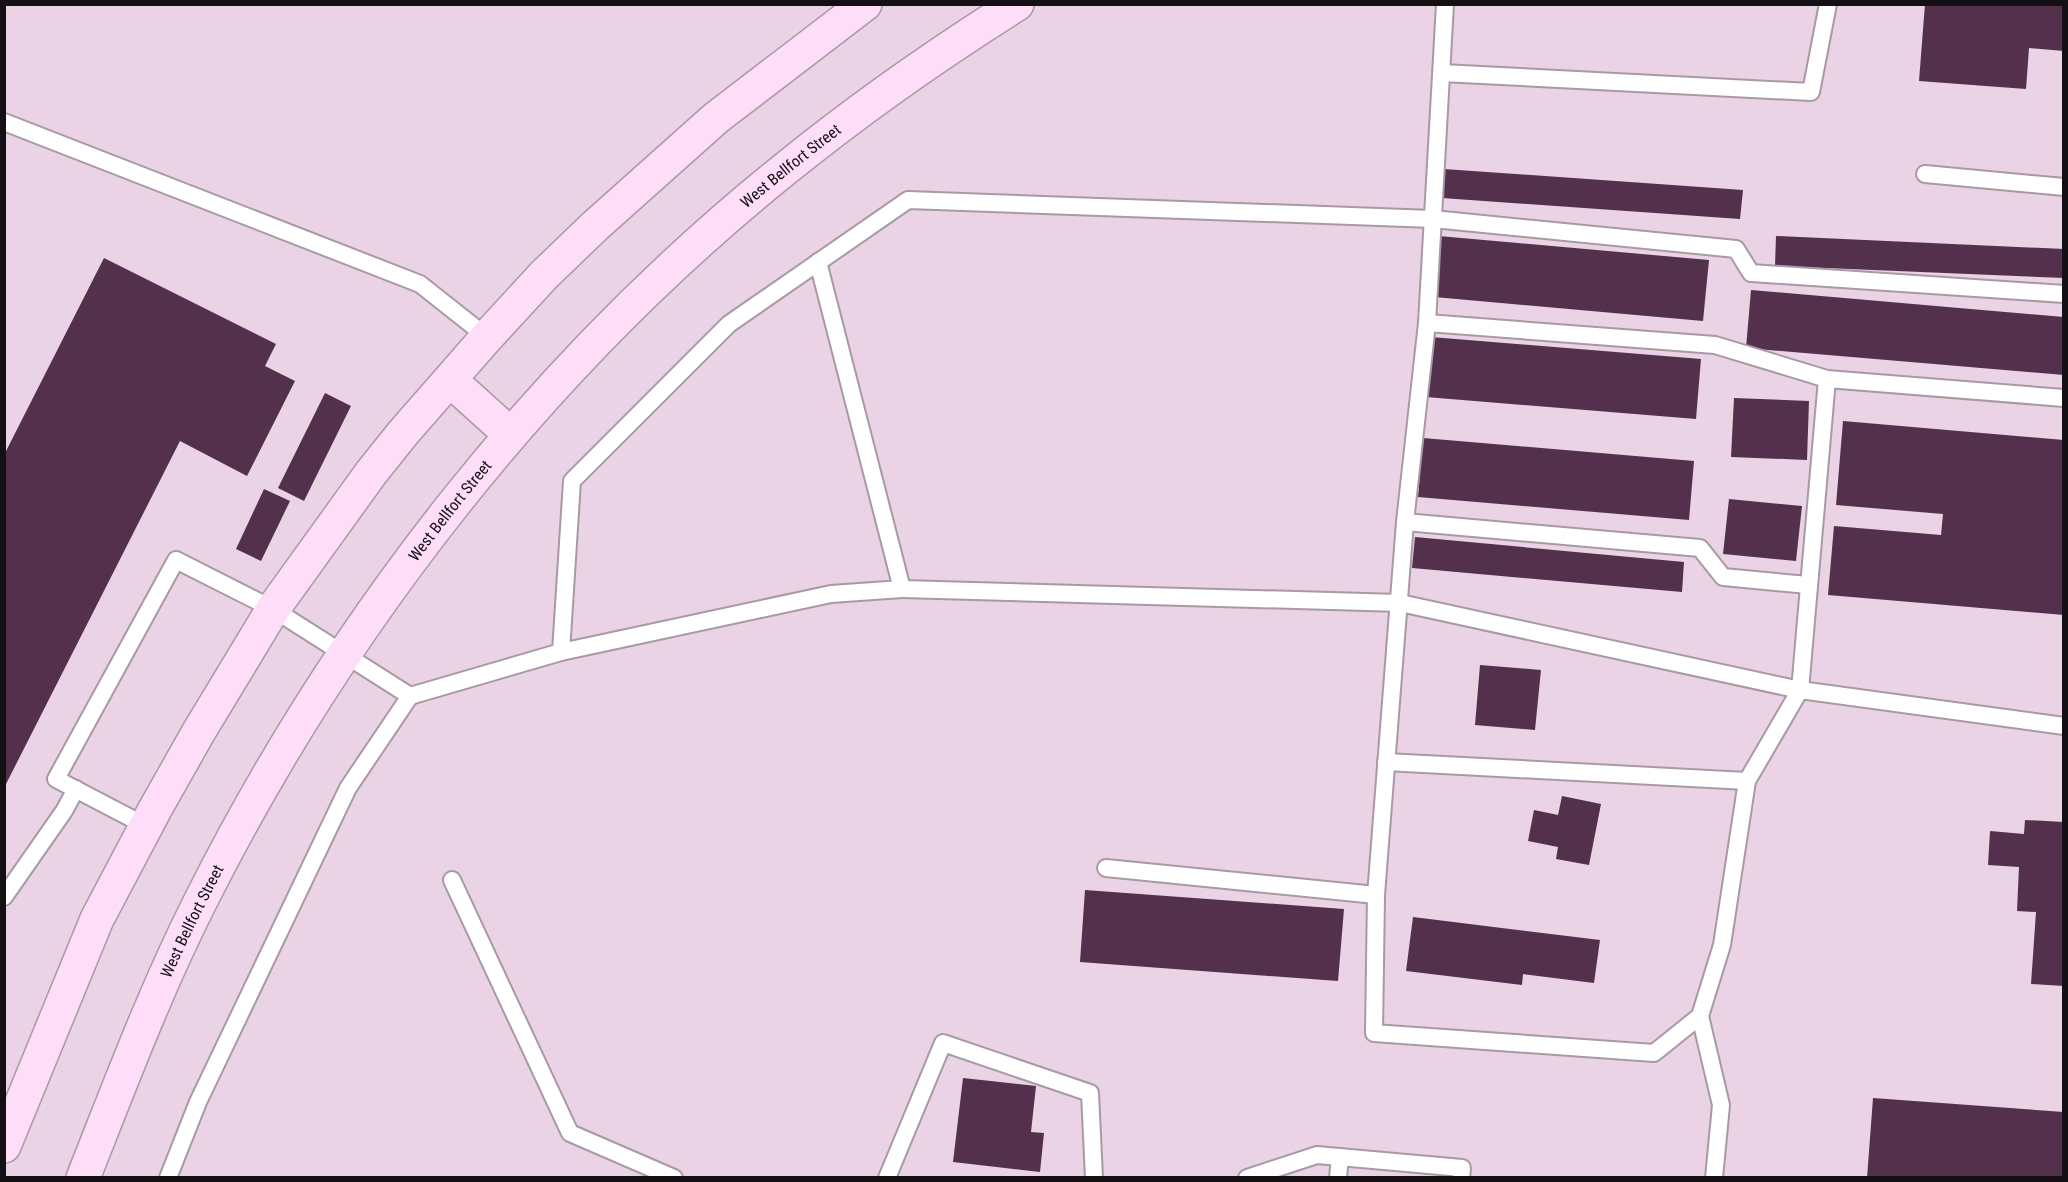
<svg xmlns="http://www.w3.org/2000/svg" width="2068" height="1182" font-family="'Roboto Condensed',sans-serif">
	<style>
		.built { fill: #e9d3e4 }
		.building { fill: #53314c }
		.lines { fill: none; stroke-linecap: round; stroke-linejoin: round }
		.lane-casing { stroke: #a899a5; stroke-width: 20 }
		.secondary-casing { stroke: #a899a5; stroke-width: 36 }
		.lane { stroke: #fff; stroke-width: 16 }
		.secondary { stroke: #feddf8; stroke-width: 33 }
		.labels { text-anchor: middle; stroke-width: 6; stroke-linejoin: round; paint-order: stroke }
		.street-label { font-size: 16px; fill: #140f13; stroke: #fcedf8 }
	</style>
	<rect width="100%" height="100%" fill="#efdfeb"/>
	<rect class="built" x="5" y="5" width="2058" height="1172"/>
	<g class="building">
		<polygon points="1925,4 2064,4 2064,51 2029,48 2026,89 1919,81"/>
		<polygon points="1444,169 1743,190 1740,219 1442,198"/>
		<polygon points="1439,236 1709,260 1703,321 1434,297"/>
		<polygon points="1776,236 2064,249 2064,278 1775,266"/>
		<polygon points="104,258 276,344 265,366 295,381 247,476 180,441 4,788 4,455"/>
		<polygon points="1751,290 2064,317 2064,375 1746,348"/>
		<polygon points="1431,337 1701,359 1696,419 1426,397"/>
		<polygon points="325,393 351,406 304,501 278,488"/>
		<polygon points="1734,398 1809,401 1807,460 1731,457"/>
		<polygon points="1843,421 2064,440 2064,615 1828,595 1834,526 1941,535 1943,514 1836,505"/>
		<polygon points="1423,438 1694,461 1689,520 1418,497"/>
		<polygon points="264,489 290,501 261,561 236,549"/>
		<polygon points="1729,499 1802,506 1796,561 1723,554"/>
		<polygon points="1415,537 1684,562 1682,592 1412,568"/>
		<polygon points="1480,665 1541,670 1535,730 1475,725"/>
		<polygon points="1562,796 1601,804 1589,865 1556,859 1558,847 1528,841 1534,810 1558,815"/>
		<polygon points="2025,820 2064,822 2064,986 2031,984 2036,912 2017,911 2019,867 1988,865 1990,831 2024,834"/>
		<polygon points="1085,890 1344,909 1338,981 1080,962"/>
		<polygon points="1413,917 1600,940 1594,983 1523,974 1522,985 1406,971"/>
		<polygon points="963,1078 1036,1086 1031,1132 1044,1133 1040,1172 953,1162"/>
		<polygon points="1873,1098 2064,1112 2064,1178 1867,1178"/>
	</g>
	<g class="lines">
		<defs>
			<g id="lane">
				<polyline points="1442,73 1811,92 1828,4"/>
				<polyline points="4,122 420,284 487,337"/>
				<polyline points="1925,174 2064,187"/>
				<polyline points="1827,379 2064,398"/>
				<polyline points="1405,522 1700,548 1723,577 1808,585"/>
				<polyline points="902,589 1400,603 1800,690 2064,726"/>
				<polyline points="561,652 572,481 729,324 908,200 1433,219 1736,249 1751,273 2064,294"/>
				<polyline points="1386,762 1747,781"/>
				<polyline points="146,826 56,779 176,560 273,609 410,696 561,652 831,594 902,589 818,262"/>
				<polyline points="1106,868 1376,895 1374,1033 1654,1053 1700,1016 1722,945 1747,781 1800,690 1827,379 1715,345 1427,323"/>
				<polyline points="452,880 570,1133 674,1178"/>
				<polyline points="1376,895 1405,522 1427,323 1445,4"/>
				<polyline points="4,897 64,811 76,789"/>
				<polyline points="1700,1016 1721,1105 1714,1178"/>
				<polyline points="168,1178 198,1102 348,788 410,696"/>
				<polyline points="887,1178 943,1043 1090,1093 1094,1178"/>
				<polyline points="1247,1178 1317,1155 1462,1168 1461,1178"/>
				<polyline points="1338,1178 1340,1157"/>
			</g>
			<g id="secondary">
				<polyline points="450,380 510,434"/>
				<polyline points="4,1146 97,919 154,811 198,733 273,609 371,473 403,433 487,337 544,275 595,226 716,118 865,4"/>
				<path id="s1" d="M83,1178C120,1085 155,991 200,902C340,623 541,365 785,169C859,109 936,55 1017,4"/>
			</g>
		</defs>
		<use href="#lane" class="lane-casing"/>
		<use href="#secondary" class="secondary-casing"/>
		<use href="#lane" class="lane"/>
		<use href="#secondary" class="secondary"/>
	</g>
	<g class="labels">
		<g class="street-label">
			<text dy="6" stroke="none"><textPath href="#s1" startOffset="1251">West Bellfort Street</textPath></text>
			<text dy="6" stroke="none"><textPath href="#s1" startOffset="765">West Bellfort Street</textPath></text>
			<text dy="6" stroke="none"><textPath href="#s1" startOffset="279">West Bellfort Street</textPath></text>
		</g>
	</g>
	<rect width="2068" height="1182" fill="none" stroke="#140f13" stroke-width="12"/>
</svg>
